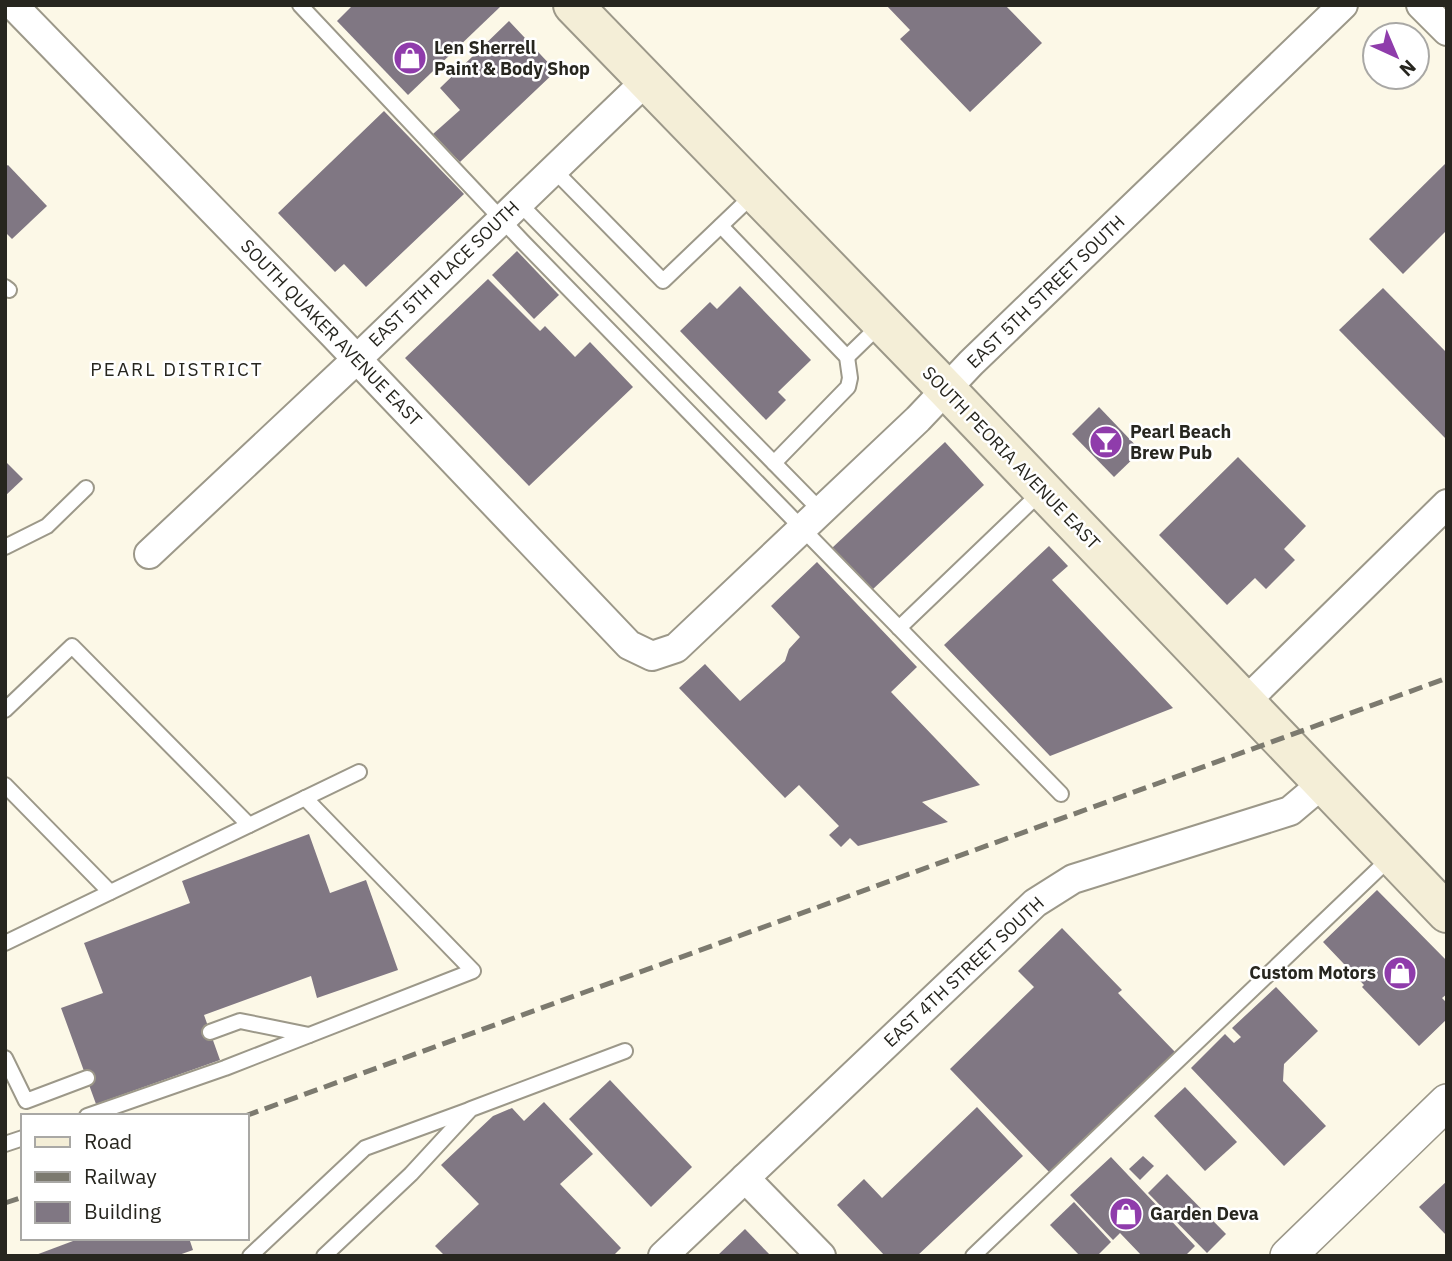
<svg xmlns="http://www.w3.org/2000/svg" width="1452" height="1261" font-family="'IBM Plex Sans',sans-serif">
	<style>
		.building { fill: #807783 }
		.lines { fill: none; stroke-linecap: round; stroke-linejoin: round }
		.service-casing { stroke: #9c9889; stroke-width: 18 }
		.minor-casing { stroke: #9c9889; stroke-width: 32 }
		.tertiary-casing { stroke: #9c9889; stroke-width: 38 }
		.secondary-casing { stroke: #9c9889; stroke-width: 42 }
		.service { stroke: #fff; stroke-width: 14 }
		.minor { stroke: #fff; stroke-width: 28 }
		.tertiary { stroke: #fff; stroke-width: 35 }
		.secondary { stroke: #f4eed7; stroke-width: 38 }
		.rail { stroke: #7c7a6f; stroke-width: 5; stroke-dasharray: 14 7; stroke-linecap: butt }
		.labels { text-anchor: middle; stroke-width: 5; stroke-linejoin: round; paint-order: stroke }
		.poi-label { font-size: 18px; font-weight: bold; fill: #27261f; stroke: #fff; text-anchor: start }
		.street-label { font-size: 18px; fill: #27261f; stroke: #fff }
		.neighbourhood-label { font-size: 19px; letter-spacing: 2px; fill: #27261f; stroke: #fff }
	</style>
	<rect width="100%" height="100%" fill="#fcf8e7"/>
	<g class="building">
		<polygon points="353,5 498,5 500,7 408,95 337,21"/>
		<polygon points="886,5 1005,5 1042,43 970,112 900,39 910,30"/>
		<polygon points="509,21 556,71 460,162 433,134 460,110 440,88"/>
		<polygon points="384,111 464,194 366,287 344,264 335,272 278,213"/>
		<polygon points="1447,162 1447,230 1403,274 1369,239"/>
		<polygon points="8,165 47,206 12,239 5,232 5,167"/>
		<polygon points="517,251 559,295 534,319 492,275"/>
		<polygon points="488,279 540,331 545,326 575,357 590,342 633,387 529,486 405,358"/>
		<polygon points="740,286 811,360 778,392 786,400 766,420 680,331 710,302 717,309"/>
		<polygon points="1383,288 1447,353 1447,440 1339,330"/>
		<polygon points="1099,407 1141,451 1114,477 1072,434"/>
		<polygon points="945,442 984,485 872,590 832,548"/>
		<polygon points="1238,457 1306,526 1284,549 1295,560 1266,589 1255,578 1227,605 1159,535"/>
		<polygon points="5,461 23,479 5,496"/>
		<polygon points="1049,546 1068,566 1052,580 1173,708 1050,756 944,645"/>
		<polygon points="817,562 917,667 891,692 980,785 922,802 948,822 858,846 850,838 841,847 829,835 839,826 799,785 785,798 679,688 705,664 740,701 785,661 789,649 800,637 771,606"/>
		<polygon points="309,834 330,893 366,880 398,970 317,998 311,976 204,1015 220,1060 96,1104 61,1008 103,993 84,943 190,903 182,881"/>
		<polygon points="1377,890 1447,961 1447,994 1442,998 1447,1003 1447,1019 1419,1046 1362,987 1364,985 1323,942"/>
		<polygon points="1062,928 1122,990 1118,993 1175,1052 1050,1173 950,1069 1034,987 1018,971"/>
		<polygon points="1276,987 1318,1031 1284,1064 1283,1081 1326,1126 1284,1166 1191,1068 1225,1034 1234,1043 1241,1037 1232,1028"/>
		<polygon points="610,1080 692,1167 651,1207 569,1119"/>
		<polygon points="1185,1087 1237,1142 1205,1171 1154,1116"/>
		<polygon points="544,1102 593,1154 560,1184 621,1248 613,1256 445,1256 435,1246 479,1204 441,1165 493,1116 512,1108 524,1121"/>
		<polygon points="977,1107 1023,1156 917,1256 885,1256 837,1205 864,1179 882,1198"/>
		<polygon points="1143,1156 1154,1166 1140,1180 1129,1169"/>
		<polygon points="1111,1157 1195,1246 1185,1256 1142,1256 1120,1233 1113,1240 1070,1195"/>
		<polygon points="1167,1174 1226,1234 1207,1253 1148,1193"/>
		<polygon points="1447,1181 1447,1236 1419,1207"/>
		<polygon points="1074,1202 1111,1242 1097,1256 1080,1256 1050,1225"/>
		<polygon points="745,1229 771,1256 717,1256"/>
		<polygon points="81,1238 189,1238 193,1250 176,1256 33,1256"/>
	</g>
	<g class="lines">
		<defs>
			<g id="service">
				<polyline points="300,5 523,242 1061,794"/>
				<polyline points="553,169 663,281 754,194"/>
				<polyline points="518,202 821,511"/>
				<polyline points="721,226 847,357 850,378 848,387 774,463"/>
				<polyline points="5,287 9,290"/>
				<polyline points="847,357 881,324"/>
				<polyline points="5,547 47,526 86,488"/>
				<polyline points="899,628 1041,492"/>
				<polyline points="5,710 72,646 249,825"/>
				<polyline points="5,785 110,892"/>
				<polyline points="5,943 359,772"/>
				<polyline points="210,1032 240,1021 309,1035"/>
				<polyline points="5,1058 26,1101 87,1078"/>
				<polyline points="87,1116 225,1068 473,971 305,798"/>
				<polyline points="5,1144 23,1138"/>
				<polyline points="250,1256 365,1148 469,1110"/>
				<polyline points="324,1256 411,1174 471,1109 625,1051"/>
				<polyline points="973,1256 1391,857"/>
			</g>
			<g id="minor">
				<polyline points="13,5 332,333 629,645 652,656 676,648 918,419 971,363 1343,5"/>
				<polyline points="1421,5 1447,31"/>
				<polyline points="149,554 357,359 647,80"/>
				<polyline points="1244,703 1447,504"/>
				<polyline points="745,1178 821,1256"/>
				<polyline points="663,1256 1035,903 1073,879 1290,811 1322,784"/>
			</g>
			<polyline id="tertiary" points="1288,1256 1447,1102"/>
			<polyline id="secondary" points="573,5 946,389 1447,913"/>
		</defs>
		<use href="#service" class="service-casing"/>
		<use href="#minor" class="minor-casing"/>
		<use href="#tertiary" class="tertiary-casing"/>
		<use href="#secondary" class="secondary-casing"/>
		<use href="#service" class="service"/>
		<use href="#minor" class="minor"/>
		<use href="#tertiary" class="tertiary"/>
		<use href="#secondary" class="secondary"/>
		<g class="rail">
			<polyline points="245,1116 1447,678"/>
			<polyline points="5,1203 23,1197"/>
		</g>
	</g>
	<defs>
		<symbol id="shop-disc" viewBox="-11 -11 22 22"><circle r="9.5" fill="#8f3cab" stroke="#fff"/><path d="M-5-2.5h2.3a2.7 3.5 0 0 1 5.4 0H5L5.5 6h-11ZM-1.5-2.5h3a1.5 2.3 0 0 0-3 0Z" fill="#fff"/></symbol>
		<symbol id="bar-disc" viewBox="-11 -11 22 22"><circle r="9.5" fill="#8f3cab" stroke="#fff"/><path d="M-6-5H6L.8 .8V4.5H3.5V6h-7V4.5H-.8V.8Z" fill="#fff"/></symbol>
	</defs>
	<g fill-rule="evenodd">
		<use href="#shop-disc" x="391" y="39" width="38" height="38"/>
		<use href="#bar-disc" x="1087" y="423" width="38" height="38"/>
		<use href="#shop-disc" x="1381" y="954" width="38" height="38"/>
		<use href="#shop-disc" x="1107" y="1195" width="38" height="38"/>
	</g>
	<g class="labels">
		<g class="poi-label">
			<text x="434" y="54">Len Sherrell<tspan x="434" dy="21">Paint &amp; Body Shop</tspan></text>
			<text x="1130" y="438">Pearl Beach<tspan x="1130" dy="21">Brew Pub</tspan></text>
			<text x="1376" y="979" text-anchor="end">Custom Motors</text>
			<text x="1150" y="1220">Garden Deva</text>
		</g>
		<g class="street-label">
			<text transform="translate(444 274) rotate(-44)" y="6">EAST 5TH PLACE SOUTH</text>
			<text transform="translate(1046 292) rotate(-44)" y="6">EAST 5TH STREET SOUTH</text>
			<text transform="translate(331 333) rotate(46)" y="6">SOUTH QUAKER AVENUE EAST</text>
			<text transform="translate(1011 458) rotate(46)" y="6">SOUTH PEORIA AVENUE EAST</text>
			<text transform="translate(964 972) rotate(-43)" y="6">EAST 4TH STREET SOUTH</text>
		</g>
		<g class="neighbourhood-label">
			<text x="177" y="376">PEARL DISTRICT</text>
		</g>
	</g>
	<rect width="1452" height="1261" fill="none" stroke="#27261f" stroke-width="14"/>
	<rect x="21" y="1114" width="228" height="126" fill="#ffffff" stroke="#a9a8a5" stroke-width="2"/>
	<rect x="35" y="1137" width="35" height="10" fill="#f4eed7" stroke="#a9a8a5" stroke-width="2"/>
	<text x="84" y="1149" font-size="21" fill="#27261f">Road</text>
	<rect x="35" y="1172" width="35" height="10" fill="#7c7a6f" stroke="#a9a8a5" stroke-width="2"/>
	<text x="84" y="1184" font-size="21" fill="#27261f">Railway</text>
	<rect x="35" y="1202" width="35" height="21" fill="#807783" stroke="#a9a8a5" stroke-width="2"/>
	<text x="84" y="1219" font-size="21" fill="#27261f">Building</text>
	<g transform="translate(1396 56) rotate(136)"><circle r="33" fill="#ffffff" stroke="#a9a8a5" stroke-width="2"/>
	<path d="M0-5L12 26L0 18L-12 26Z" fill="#8f3cab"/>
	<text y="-10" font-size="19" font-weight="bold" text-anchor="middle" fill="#27261f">N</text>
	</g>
</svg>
